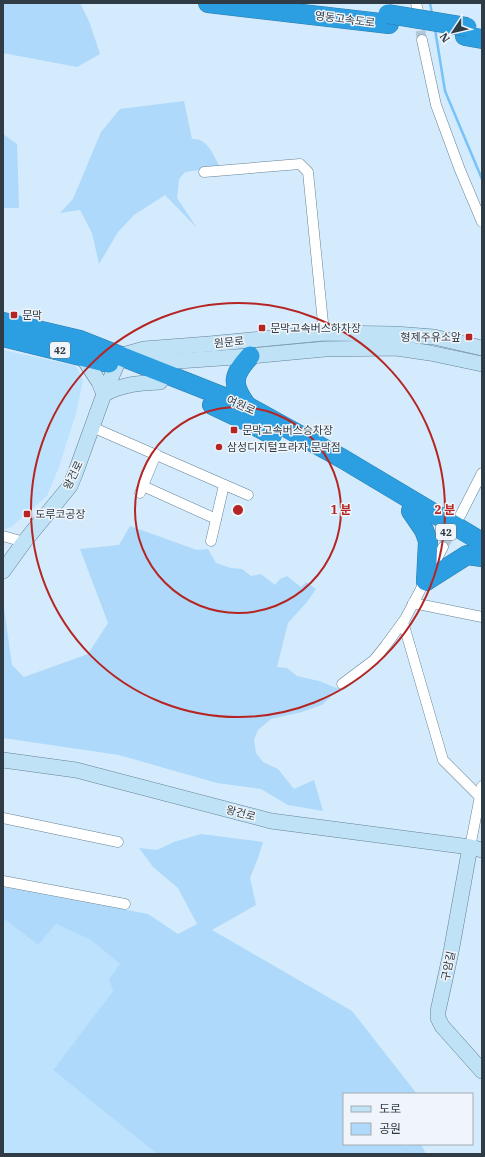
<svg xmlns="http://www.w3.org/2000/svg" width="485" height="1157" font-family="'IBM Plex Serif','Noto Sans KR',serif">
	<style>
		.built { fill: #bde2fd }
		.green { fill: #aed9fa }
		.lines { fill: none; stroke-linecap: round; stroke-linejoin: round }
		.stream { stroke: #76c3f9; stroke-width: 2.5 }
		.street-tunnel { stroke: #b2c8d8; stroke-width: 10; stroke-dasharray: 10 5; stroke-linecap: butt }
		.street-casing { stroke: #668296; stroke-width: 11 }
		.secondary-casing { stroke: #668296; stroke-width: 16 }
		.highway-casing { stroke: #2d7cab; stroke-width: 20 }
		.street { stroke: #fff; stroke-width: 10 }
		.secondary { stroke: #c0e2f6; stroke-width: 15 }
		.highway { stroke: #2c9ee2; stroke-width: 19 }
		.highway-bridge-casing { stroke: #2d7cab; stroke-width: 20; stroke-linecap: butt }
		.highway-bridge { stroke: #2c9ee2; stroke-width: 19 }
		.ring { fill: none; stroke: #b52523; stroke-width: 2 }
		.poi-dot { fill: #b52523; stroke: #eff5fa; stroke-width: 1.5 }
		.labels { text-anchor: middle; stroke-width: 3; stroke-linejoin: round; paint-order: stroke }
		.shield { fill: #eff5fa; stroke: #69747b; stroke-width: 1 }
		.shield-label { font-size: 10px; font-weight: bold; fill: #303c45 }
		.street-label { font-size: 11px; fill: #303c45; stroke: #eff5fa }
		.poi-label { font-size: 11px; fill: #303c45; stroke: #eff5fa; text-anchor: start }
		.centre { fill: #b52523; stroke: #eff5fa; stroke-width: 2 }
		.ring-label { font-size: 12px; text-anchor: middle; font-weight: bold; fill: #b52523; stroke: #eff5fa; stroke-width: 3; stroke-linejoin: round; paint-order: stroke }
	</style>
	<rect width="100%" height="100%" fill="#d3ebfd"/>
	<g class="built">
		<polygon points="3,350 76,366 83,380 77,410 59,467 47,496 11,527 5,529 3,529"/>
		<polygon points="3,918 38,945 56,924 91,940 120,964 113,991 53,1070 157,1154 3,1154"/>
	</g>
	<g class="green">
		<polygon points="3,3 80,3 89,21 100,54 77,67 3,53"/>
		<path d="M184,101L192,139C208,138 213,155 220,167L185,172L179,179L177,198L197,228L165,195L134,215L118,232L99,264L92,233L80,210L60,213L73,199L101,132L120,109Z"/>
		<polygon points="3,134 17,144 19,208 3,208"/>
		<polygon points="130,526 197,550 208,549 216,563 231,568 242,569 251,576 261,574 275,585 280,579 287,576 301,587 306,582 316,589 307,602 288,623 277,667 287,668 297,676 319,681 339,689 322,705 302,712 271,719 258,730 254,740 256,753 263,762 278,769 294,789 314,780 323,811 288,805 261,789 217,783 119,755 3,738 4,608 12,665 24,677 88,654 108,623 80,549 119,545"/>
		<polygon points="201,834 263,842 258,858 250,878 256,905 212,930 352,1011 417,1094 344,1094 344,1144 404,1144 406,1146 412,1144 421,1144 426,1154 157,1154 53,1070 113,991 109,979 120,964 91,940 56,924 38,945 3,918 3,887 148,914 178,934 197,924 178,888 153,867 139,848 157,850 174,842"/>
	</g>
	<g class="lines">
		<g class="stream">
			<polyline points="430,3 432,14"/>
			<polyline points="435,29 445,91 482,179"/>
		</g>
		<g class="street-tunnel">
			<polyline points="418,16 422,40"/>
			<polyline points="443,547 456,523"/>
		</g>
		<defs>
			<g id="street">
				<polyline points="416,3 418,11"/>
				<polyline points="422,40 436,105 460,170 482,222"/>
				<polyline points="204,172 300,164 308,172 324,333"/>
				<polyline points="92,427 248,495"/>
				<polyline points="143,486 216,519"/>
				<polyline points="140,493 156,454"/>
				<polyline points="460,516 482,473"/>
				<polyline points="3,536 24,542"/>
				<polyline points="211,541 224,485"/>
				<polyline points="413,603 482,617"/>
				<polyline points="403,622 443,760 480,797"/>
				<polyline points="342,684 374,660 386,645 405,619 443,547"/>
				<polyline points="3,818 118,842"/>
				<polyline points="470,847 482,786"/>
				<polyline points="3,881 125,904"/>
			</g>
			<g id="secondary">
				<path d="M82,356L99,382L104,394C124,384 138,383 160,382"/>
				<polyline points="119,356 144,349 209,344 324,333 395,334 434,337 482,348"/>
				<polyline points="141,359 163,362 250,356 325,349 396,348 430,353 482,364"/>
				<polyline points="3,571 24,542 70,486 75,474 104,394 117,364"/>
				<polyline points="3,760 76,770 271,821 470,847 482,850"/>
				<polyline points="470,847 451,952 438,1011 438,1018 442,1026 482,1071"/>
			</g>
			<g id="highway">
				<polyline points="208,3 389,24"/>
				<polyline points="465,36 482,39"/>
				<polyline points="3,322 80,340 247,406 343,459 482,542"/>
				<polyline points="3,337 109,363"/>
				<polyline points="212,405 250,423 272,435"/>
				<path d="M247,406C231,384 232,376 250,356"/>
				<polyline points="411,511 424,530 428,541 426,581"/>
				<polyline points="426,581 467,555 482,557"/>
			</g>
		</defs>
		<use href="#street" class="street-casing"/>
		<use href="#secondary" class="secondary-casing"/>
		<use href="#highway" class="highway-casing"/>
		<use href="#street" class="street"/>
		<use href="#secondary" class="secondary"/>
		<use href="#highway" class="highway"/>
		<defs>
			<polyline id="highway-bridge" points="388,14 467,27"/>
		</defs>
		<use href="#highway-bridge" class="highway-bridge-casing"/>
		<use href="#highway-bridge" class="highway-bridge"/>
	</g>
	<g class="ring">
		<circle cx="238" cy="510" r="103"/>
		<circle cx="238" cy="510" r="207"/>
	</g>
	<g class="poi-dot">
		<rect x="10" y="311" width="8" height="8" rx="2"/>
		<rect x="258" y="324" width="8" height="8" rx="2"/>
		<rect x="465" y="333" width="8" height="8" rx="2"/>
		<rect x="230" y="426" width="8" height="8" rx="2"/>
		<circle cx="219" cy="447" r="4"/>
		<rect x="23" y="510" width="8" height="8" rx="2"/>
	</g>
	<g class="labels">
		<g class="shield">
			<rect x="50" y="342" width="20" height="16" rx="3"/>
			<rect x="436" y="524" width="20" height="16" rx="3"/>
		</g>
		<g class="shield-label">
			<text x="60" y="354">42</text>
			<text x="446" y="536">42</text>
		</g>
		<g class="street-label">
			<text transform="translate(345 19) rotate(7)" y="4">영동고속도로</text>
			<text transform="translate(229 342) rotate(-6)" y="4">원문로</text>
			<text transform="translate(241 405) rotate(24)" y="4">여원로</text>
			<text transform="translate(73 475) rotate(-64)" y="4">왕건로</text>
			<text transform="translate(241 813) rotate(15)" y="4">왕건로</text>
			<text transform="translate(448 966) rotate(-78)" y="4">구암길</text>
		</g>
		<g class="poi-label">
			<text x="22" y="319">문막</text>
			<text x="270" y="332">문막고속버스하차장</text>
			<text x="461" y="341" text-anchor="end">형제주유소앞</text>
			<text x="242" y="434">문막고속버스승차장</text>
			<text x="227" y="451">삼성디지털프라자 문막점</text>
			<text x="35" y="518">도루코공장</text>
		</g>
	</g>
	<circle cx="238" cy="510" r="6" class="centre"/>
	<g class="ring-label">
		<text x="341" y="514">1 분</text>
		<text x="445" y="514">2 분</text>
	</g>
	<rect width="485" height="1157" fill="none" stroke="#303c45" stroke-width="8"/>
	<rect x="343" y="1093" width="130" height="52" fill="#eff5fa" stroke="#a3abb2"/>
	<rect x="351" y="1106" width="20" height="6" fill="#c0e2f6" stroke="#a3abb2"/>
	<text x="379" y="1113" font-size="12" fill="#303c45">도로</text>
	<rect x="351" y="1123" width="20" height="12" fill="#aed9fa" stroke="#a3abb2"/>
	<text x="379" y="1133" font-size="12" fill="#303c45">공원</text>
	<g transform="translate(453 32) rotate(235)" stroke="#eff5fa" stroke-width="3" paint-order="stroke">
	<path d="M0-3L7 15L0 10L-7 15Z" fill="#303c45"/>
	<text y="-6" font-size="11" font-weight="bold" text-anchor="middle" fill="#303c45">N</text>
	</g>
</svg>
